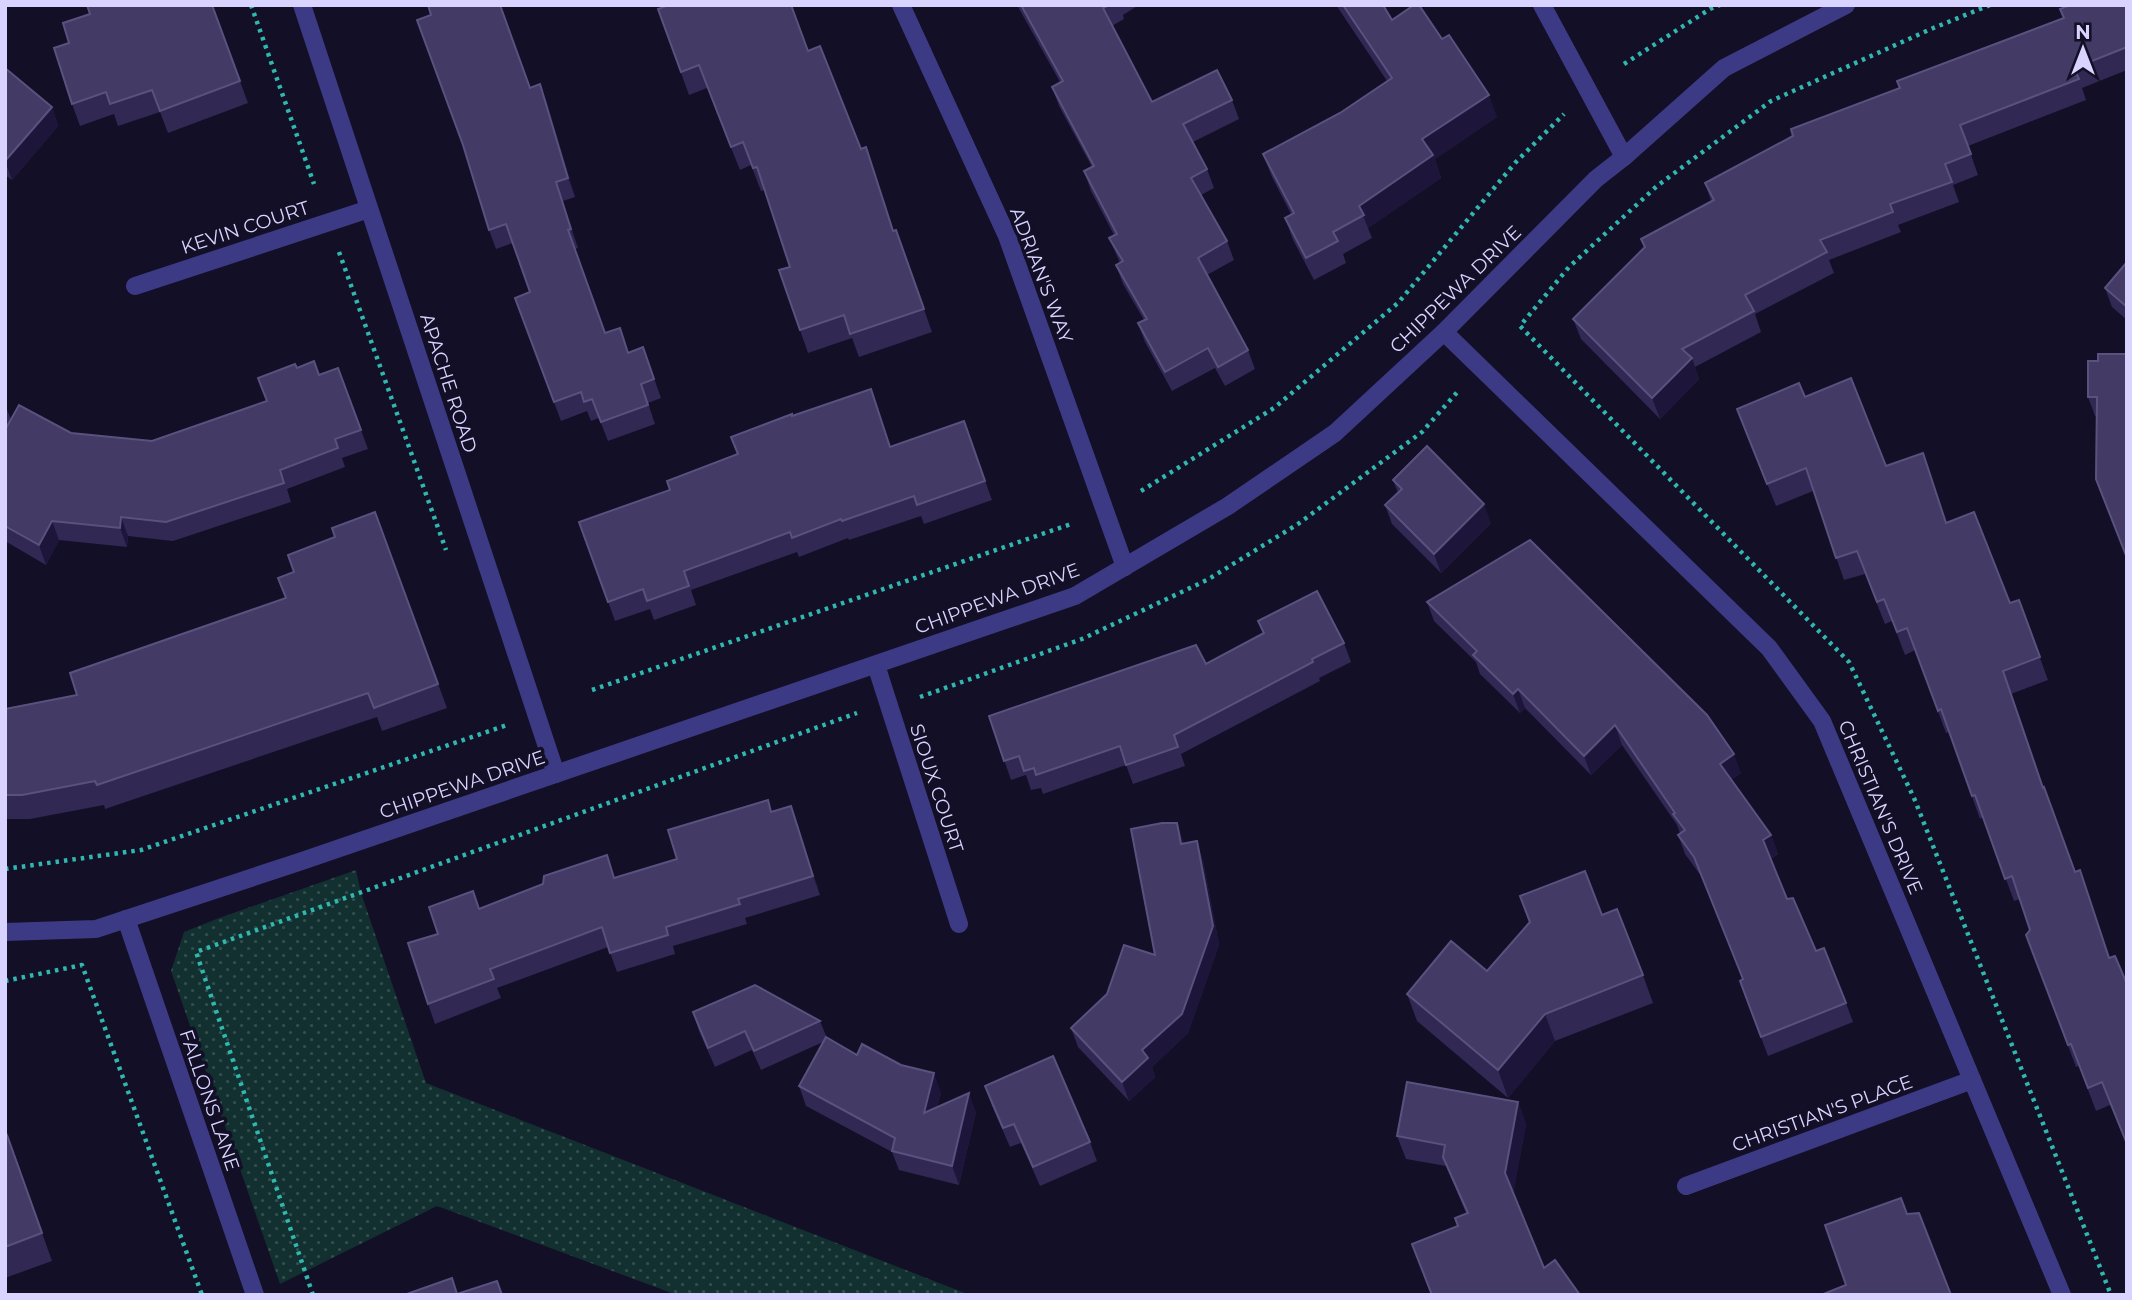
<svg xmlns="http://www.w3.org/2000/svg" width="2132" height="1300" font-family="Montserrat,sans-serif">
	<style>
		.grass { fill: url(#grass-dots) }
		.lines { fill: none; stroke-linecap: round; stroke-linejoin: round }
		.path { stroke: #2fb8b0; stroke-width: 4.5; stroke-dasharray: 3.5 5; stroke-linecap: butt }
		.minor { stroke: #3d3a85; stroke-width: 18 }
		.wall { fill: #312854 }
		.shaded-wall { fill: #1d163a }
		.building { fill: #433a66; stroke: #5a527e; stroke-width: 2 }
		.labels { text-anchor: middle; stroke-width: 7; stroke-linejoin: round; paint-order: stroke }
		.street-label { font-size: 19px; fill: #d9d4ff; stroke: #130f26 }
	</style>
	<defs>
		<pattern id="grass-dots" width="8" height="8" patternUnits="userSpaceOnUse" patternTransform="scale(1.75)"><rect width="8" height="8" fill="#12302f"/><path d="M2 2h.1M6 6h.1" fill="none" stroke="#344d4e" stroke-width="1.8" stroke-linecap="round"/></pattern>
	</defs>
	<rect width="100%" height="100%" fill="#130f26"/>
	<polygon class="grass" points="356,870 361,893 426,1083 970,1295 677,1295 437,1206 280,1284 171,971 184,932 219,918"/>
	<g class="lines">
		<g class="path">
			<polyline points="251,5 314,184"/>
			<polyline points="1990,5 1931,29 1771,101 1657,186 1569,267 1520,326 1849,662 1914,798 2111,1295"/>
			<polyline points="1624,64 1710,9 1720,5"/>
			<polyline points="339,252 446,550"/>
			<polyline points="1141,491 1274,408 1398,303 1515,163 1564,114"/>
			<polyline points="592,690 1071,524"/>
			<polyline points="920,697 1082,639 1207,580 1298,524 1422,432 1460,389"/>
			<polyline points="5,869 141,850 507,725"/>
			<polyline points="5,981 82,965 202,1295"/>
			<polyline points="313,1295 196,952 857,713"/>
		</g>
		<g class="minor">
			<polyline points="302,5 556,774"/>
			<polyline points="901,5 1007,236 1125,567"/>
			<polyline points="1542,5 1624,157"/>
			<polyline points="135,286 369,209"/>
			<polyline points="1444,332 1769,648 1822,721 2062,1295"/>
			<polyline points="876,665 959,924"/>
			<polyline points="126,919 255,1295"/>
			<polyline points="5,932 96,929 299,862 1075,596 1228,506 1335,433 1444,332 1596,179 1624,157 1724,68 1846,5"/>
			<polyline points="1686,1186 1972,1080"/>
		</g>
	</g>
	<g class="wall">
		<polygon points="212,5 248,103 168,133 160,112 118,126 114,114 80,126 72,104 69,43 90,14"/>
		<polygon points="1017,5 1139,5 1123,15 1124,19 1112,26 1152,102 1232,100 1239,119 1193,142 1207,169 1214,188 1201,195 1227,241 1234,260 1207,275 1248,350 1255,369 1225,386 1215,368 1172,391 1145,342 1138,323 1144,320 1123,284 1116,265 1120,263 1109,238 1114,235 1091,191 1084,171 1092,167 1059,106 1052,87 1060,82"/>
		<polygon points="1336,5 1383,5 1392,20 1497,117 1435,159 1441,178 1368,228 1372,238 1343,254 1346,263 1314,280 1293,240 1285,218 1291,214 1272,177 1263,154 1340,113 1387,81"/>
		<polygon points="2127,5 2127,70 2082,88 2086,100 1968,146 1978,175 1953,185 1959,202 1898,225 1901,232 1829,260 1834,273 1755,314 1761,332 1695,367 1699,379 1660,419 1581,339 1573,319 1644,248 1641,239 1711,201 1705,183 1793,136"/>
		<polygon points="658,9 808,51 861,149 866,147 894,231 896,230 932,332 859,357 852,338 808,353 779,270 790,267 765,190 761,191 751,165 740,170 707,88 689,95"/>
		<polygon points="431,15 530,88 540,84 547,103 575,197 563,201 578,248 575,249 605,333 628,353 643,347 661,398 648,403 655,424 608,441 599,418 591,421 587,411 561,421 515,298 530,292 513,243 496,249 489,230"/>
		<polygon points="5,68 52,107 58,126 12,180 5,175"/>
		<polygon points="2127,262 2127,320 2112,307 2105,288"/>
		<polygon points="2098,361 2097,416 2095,416 2088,397"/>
		<polygon points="297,368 319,375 338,368 368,449 342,458 345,467 287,489 291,502 173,541 128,536 127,547 59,540 46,565 5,541 5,405 11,419 71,433 152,441 267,401"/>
		<polygon points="1805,397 1886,466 1947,523 2010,603 2019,600 2048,680 2011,694 2043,788 2075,872 2088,893 2110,958 2127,984 2127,1146 2110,1105 2096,1111 2079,1066 2076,1067 2026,935 2030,930 2020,899 2014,901 1983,817 1980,819 1949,732 1946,733 1915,650 1905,655 1892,621 1885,624 1865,574 1844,580 1813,491 1776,506 1737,409"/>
		<polygon points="792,416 891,447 964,421 992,500 924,524 921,516 849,540 848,538 799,557 797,552 691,590 696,605 654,620 650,609 615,621 579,522 670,490 737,454"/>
		<polygon points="1393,480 1491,523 1441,573 1392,524 1385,505 1398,493"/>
		<polygon points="375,512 447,708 382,731 377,717 105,809 104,805 30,819 5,819 5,709 77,695 285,598 294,572 335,537"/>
		<polygon points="1427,602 1741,773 1731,780 1771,835 1778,854 1771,859 1787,899 1816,951 1846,1003 1853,1022 1768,1056 1740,981 1743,979 1701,876 1685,854 1678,835 1680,833 1677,825 1622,745 1591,775 1525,708 1520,713 1480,674 1476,662 1434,621"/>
		<polygon points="1258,621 1344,643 1351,662 1319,678 1320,681 1181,754 1185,766 1133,784 1126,765 1043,794 1041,788 1031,790 1026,775 1011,780 989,716 1206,664 1263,634"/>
		<polygon points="772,812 798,825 820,895 745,918 747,924 673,946 675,954 617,972 608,947 497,988 501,998 435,1024 428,1004 438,934 479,908 615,878 677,859"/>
		<polygon points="1185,843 1203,860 1219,945 1188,1033 1152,1067 1155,1077 1129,1101 1078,1047 1071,1028 1155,955"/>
		<polygon points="1520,896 1643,975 1653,1003 1555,1041 1508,1098 1417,1021 1407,994 1487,971 1529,923"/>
		<polygon points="693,1012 820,1021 827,1038 857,1055 941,1093 937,1107 976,1112 959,1185 899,1170 892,1152 806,1106 799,1086 823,1042 761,1070 752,1050 715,1067 699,1031"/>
		<polygon points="985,1086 1090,1142 1097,1161 1040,1186 1021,1143 1010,1147 992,1106"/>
		<polygon points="1518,1102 1526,1124 1513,1194 1544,1268 1580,1295 1431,1295 1412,1244 1458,1226 1466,1213 1446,1166 1406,1159 1397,1136"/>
		<polygon points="5,1136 17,1162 52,1261 5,1278"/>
	</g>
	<g class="shaded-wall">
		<polygon points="540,84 547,103 575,197 568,178"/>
		<polygon points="1489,95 1497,117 1435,159 1441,178 1368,228 1359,206 1422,139"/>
		<polygon points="52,107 58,126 12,180 5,161"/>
		<polygon points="866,147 874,170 902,254 893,231"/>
		<polygon points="556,182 563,201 578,248 571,229"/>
		<polygon points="1692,358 1699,379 1660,419 1652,398"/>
		<polygon points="1484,504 1491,523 1441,573 1434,554"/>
		<polygon points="121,517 128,536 127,547 120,528"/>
		<polygon points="52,521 59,540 46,565 39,545"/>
		<polygon points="1518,689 1525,708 1520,713 1513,694"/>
		<polygon points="1615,725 1622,745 1591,775 1584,756"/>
		<polygon points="1734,754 1741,773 1727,783 1720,764"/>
		<polygon points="791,806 798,825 820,895 813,876"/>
		<polygon points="1177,823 1184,842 1188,863 1181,844"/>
		<polygon points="1771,835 1778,854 1770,859 1763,840"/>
		<polygon points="1197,841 1203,860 1219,945 1188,1033 1152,1067 1155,1077 1129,1101 1122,1082 1142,1050"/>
		<polygon points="1545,1014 1555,1041 1508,1098 1498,1070"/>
		<polygon points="934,1073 941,1093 931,1132 924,1113"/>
		<polygon points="969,1093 976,1112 959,1185 952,1166"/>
		<polygon points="1518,1102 1526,1124 1513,1196 1505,1173"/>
	</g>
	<g class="building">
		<polygon points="87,5 212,5 240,81 160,111 152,90 110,104 106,92 72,104 54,48 69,43 63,23 90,14"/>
		<polygon points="428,5 500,5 530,88 540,84 568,178 556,182 571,229 568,230 605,333 620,328 628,353 643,347 654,379 641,384 648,405 601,422 592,399 584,402 581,392 554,402 515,298 530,292 506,224 489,230 463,145 417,20 431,15"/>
		<polygon points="669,5 791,5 808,51 820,46 861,149 866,147 893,231 896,230 924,309 850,334 844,315 800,330 779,270 790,267 757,167 753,168 743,142 731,147 699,65 681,72 658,9"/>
		<polygon points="1021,5 1109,5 1103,8 1152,102 1217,70 1232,100 1183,124 1207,169 1191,178 1227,241 1198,258 1248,350 1218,367 1208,348 1165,372 1138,323 1147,319 1116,265 1123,261 1109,238 1117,234 1084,171 1094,166 1052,87 1063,81"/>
		<polygon points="1343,5 1383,5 1392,20 1414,5 1419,5 1442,39 1449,35 1489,95 1422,139 1433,155 1359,206 1364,215 1333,232 1338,241 1306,258 1285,218 1294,213 1263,154 1340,113 1392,78"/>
		<polygon points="2070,5 2127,5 2127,47 2074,68 2079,79 1960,125 1971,154 1945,164 1952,182 1890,204 1893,212 1820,240 1827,252 1745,295 1754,311 1682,349 1692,358 1652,398 1573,319 1645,247 1641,239 1714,200 1705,183 1793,136 1791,129 1900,88 1897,81 2064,18 2060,9"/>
		<polygon points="5,68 52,107 5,161"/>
		<polygon points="2127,262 2127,307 2105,288"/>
		<polygon points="2098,354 2127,354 2127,558 2096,479 2097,397 2088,397 2088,361 2098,361"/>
		<polygon points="314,361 319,375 338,368 361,430 335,439 338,448 280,470 284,483 166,522 121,517 120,528 52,521 39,545 5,526 5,430 19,405 71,433 152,441 267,401 258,378 295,364 297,368"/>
		<polygon points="1851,378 1886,466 1923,453 1946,523 1974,512 2010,603 2019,600 2040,657 2003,671 2043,788 2044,787 2075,872 2080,870 2109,958 2115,956 2127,984 2127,1144 2102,1082 2088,1088 2071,1044 2068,1045 2026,935 2030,930 2012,876 2005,879 1975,795 1972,796 1941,709 1938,711 1907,628 1897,632 1884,599 1877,602 1857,551 1836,558 1806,468 1767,484 1737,409 1799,383 1805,397"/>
		<polygon points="871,389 890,447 964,421 985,481 917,505 914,496 842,521 841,519 792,538 790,532 684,571 689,586 647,601 643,589 608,602 579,522 670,490 667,481 738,454 731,437 792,414 792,416"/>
		<polygon points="1427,446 1484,504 1434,554 1385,505 1402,489 1393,480"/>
		<polygon points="375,512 438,684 374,708 368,693 97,785 95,781 22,795 5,795 5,709 77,695 70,673 286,598 278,578 294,572 288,555 335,537 332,528"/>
		<polygon points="1530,540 1707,715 1734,754 1720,764 1771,835 1763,840 1787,899 1793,898 1816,951 1824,948 1846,1003 1761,1037 1740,981 1743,979 1694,857 1678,835 1685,830 1673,814 1675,813 1615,725 1584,756 1518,689 1513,694 1473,655 1477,651 1427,602"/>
		<polygon points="1317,591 1344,643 1312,659 1313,662 1174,735 1178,747 1126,765 1120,746 1036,775 1034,768 1024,771 1019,756 1004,761 989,716 1196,645 1206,664 1264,633 1258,621"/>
		<polygon points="768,800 771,812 791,806 813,876 738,899 740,904 666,927 668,935 610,953 602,927 490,969 494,979 428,1004 408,943 438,934 429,907 473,891 479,909 543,884 544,876 607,855 614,878 677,859 668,830"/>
		<polygon points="1162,823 1177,823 1181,844 1197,841 1213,926 1182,1014 1142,1050 1148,1058 1122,1082 1071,1028 1107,994 1124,945 1155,955 1131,829"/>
		<polygon points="1585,871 1602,915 1617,909 1643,975 1545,1014 1498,1070 1407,994 1451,941 1487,971 1530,922 1520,896"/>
		<polygon points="755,985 820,1021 754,1051 745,1031 708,1048 693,1012"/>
		<polygon points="826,1037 857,1055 862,1044 901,1065 934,1073 924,1113 969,1093 952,1166 892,1151 895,1138 799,1086"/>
		<polygon points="1053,1056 1090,1142 1033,1167 1014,1124 1003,1128 985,1086"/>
		<polygon points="1407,1082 1518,1102 1505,1173 1544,1268 1555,1260 1580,1295 1432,1295 1412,1244 1458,1226 1455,1218 1468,1213 1443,1157 1445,1145 1397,1136"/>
		<polygon points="7,1135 42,1233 5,1247 5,1136"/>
		<polygon points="1901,1198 1907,1214 1919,1213 1951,1295 1821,1295 1846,1285 1825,1225"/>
		<polygon points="452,1278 457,1294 497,1281 502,1295 404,1295"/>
	</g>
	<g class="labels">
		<g class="street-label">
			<text transform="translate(245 227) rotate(-18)" y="7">KEVIN COURT</text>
			<text transform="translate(1042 275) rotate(69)" y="7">ADRIAN'S WAY</text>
			<text transform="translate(1455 289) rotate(-44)" y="7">CHIPPEWA DRIVE</text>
			<text transform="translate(449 383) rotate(72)" y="7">APACHE ROAD</text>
			<text transform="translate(997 598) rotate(-20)" y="7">CHIPPEWA DRIVE</text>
			<text transform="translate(462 784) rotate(-19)" y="7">CHIPPEWA DRIVE</text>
			<text transform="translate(937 788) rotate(72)" y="7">SIOUX COURT</text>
			<text transform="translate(1881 807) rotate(67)" y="7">CHRISTIAN'S DRIVE</text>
			<text transform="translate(210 1100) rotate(71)" y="7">FALLONS LANE</text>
			<text transform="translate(1822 1113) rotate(-20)" y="7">CHRISTIAN'S PLACE</text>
		</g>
	</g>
	<rect width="2132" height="1300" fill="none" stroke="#d9d4ff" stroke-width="14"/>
	<g transform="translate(2083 49)" stroke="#130f26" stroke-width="5" paint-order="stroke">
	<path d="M0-5L12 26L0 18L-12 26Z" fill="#d9d4ff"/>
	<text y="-10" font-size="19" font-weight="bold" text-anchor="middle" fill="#d9d4ff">N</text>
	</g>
</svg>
